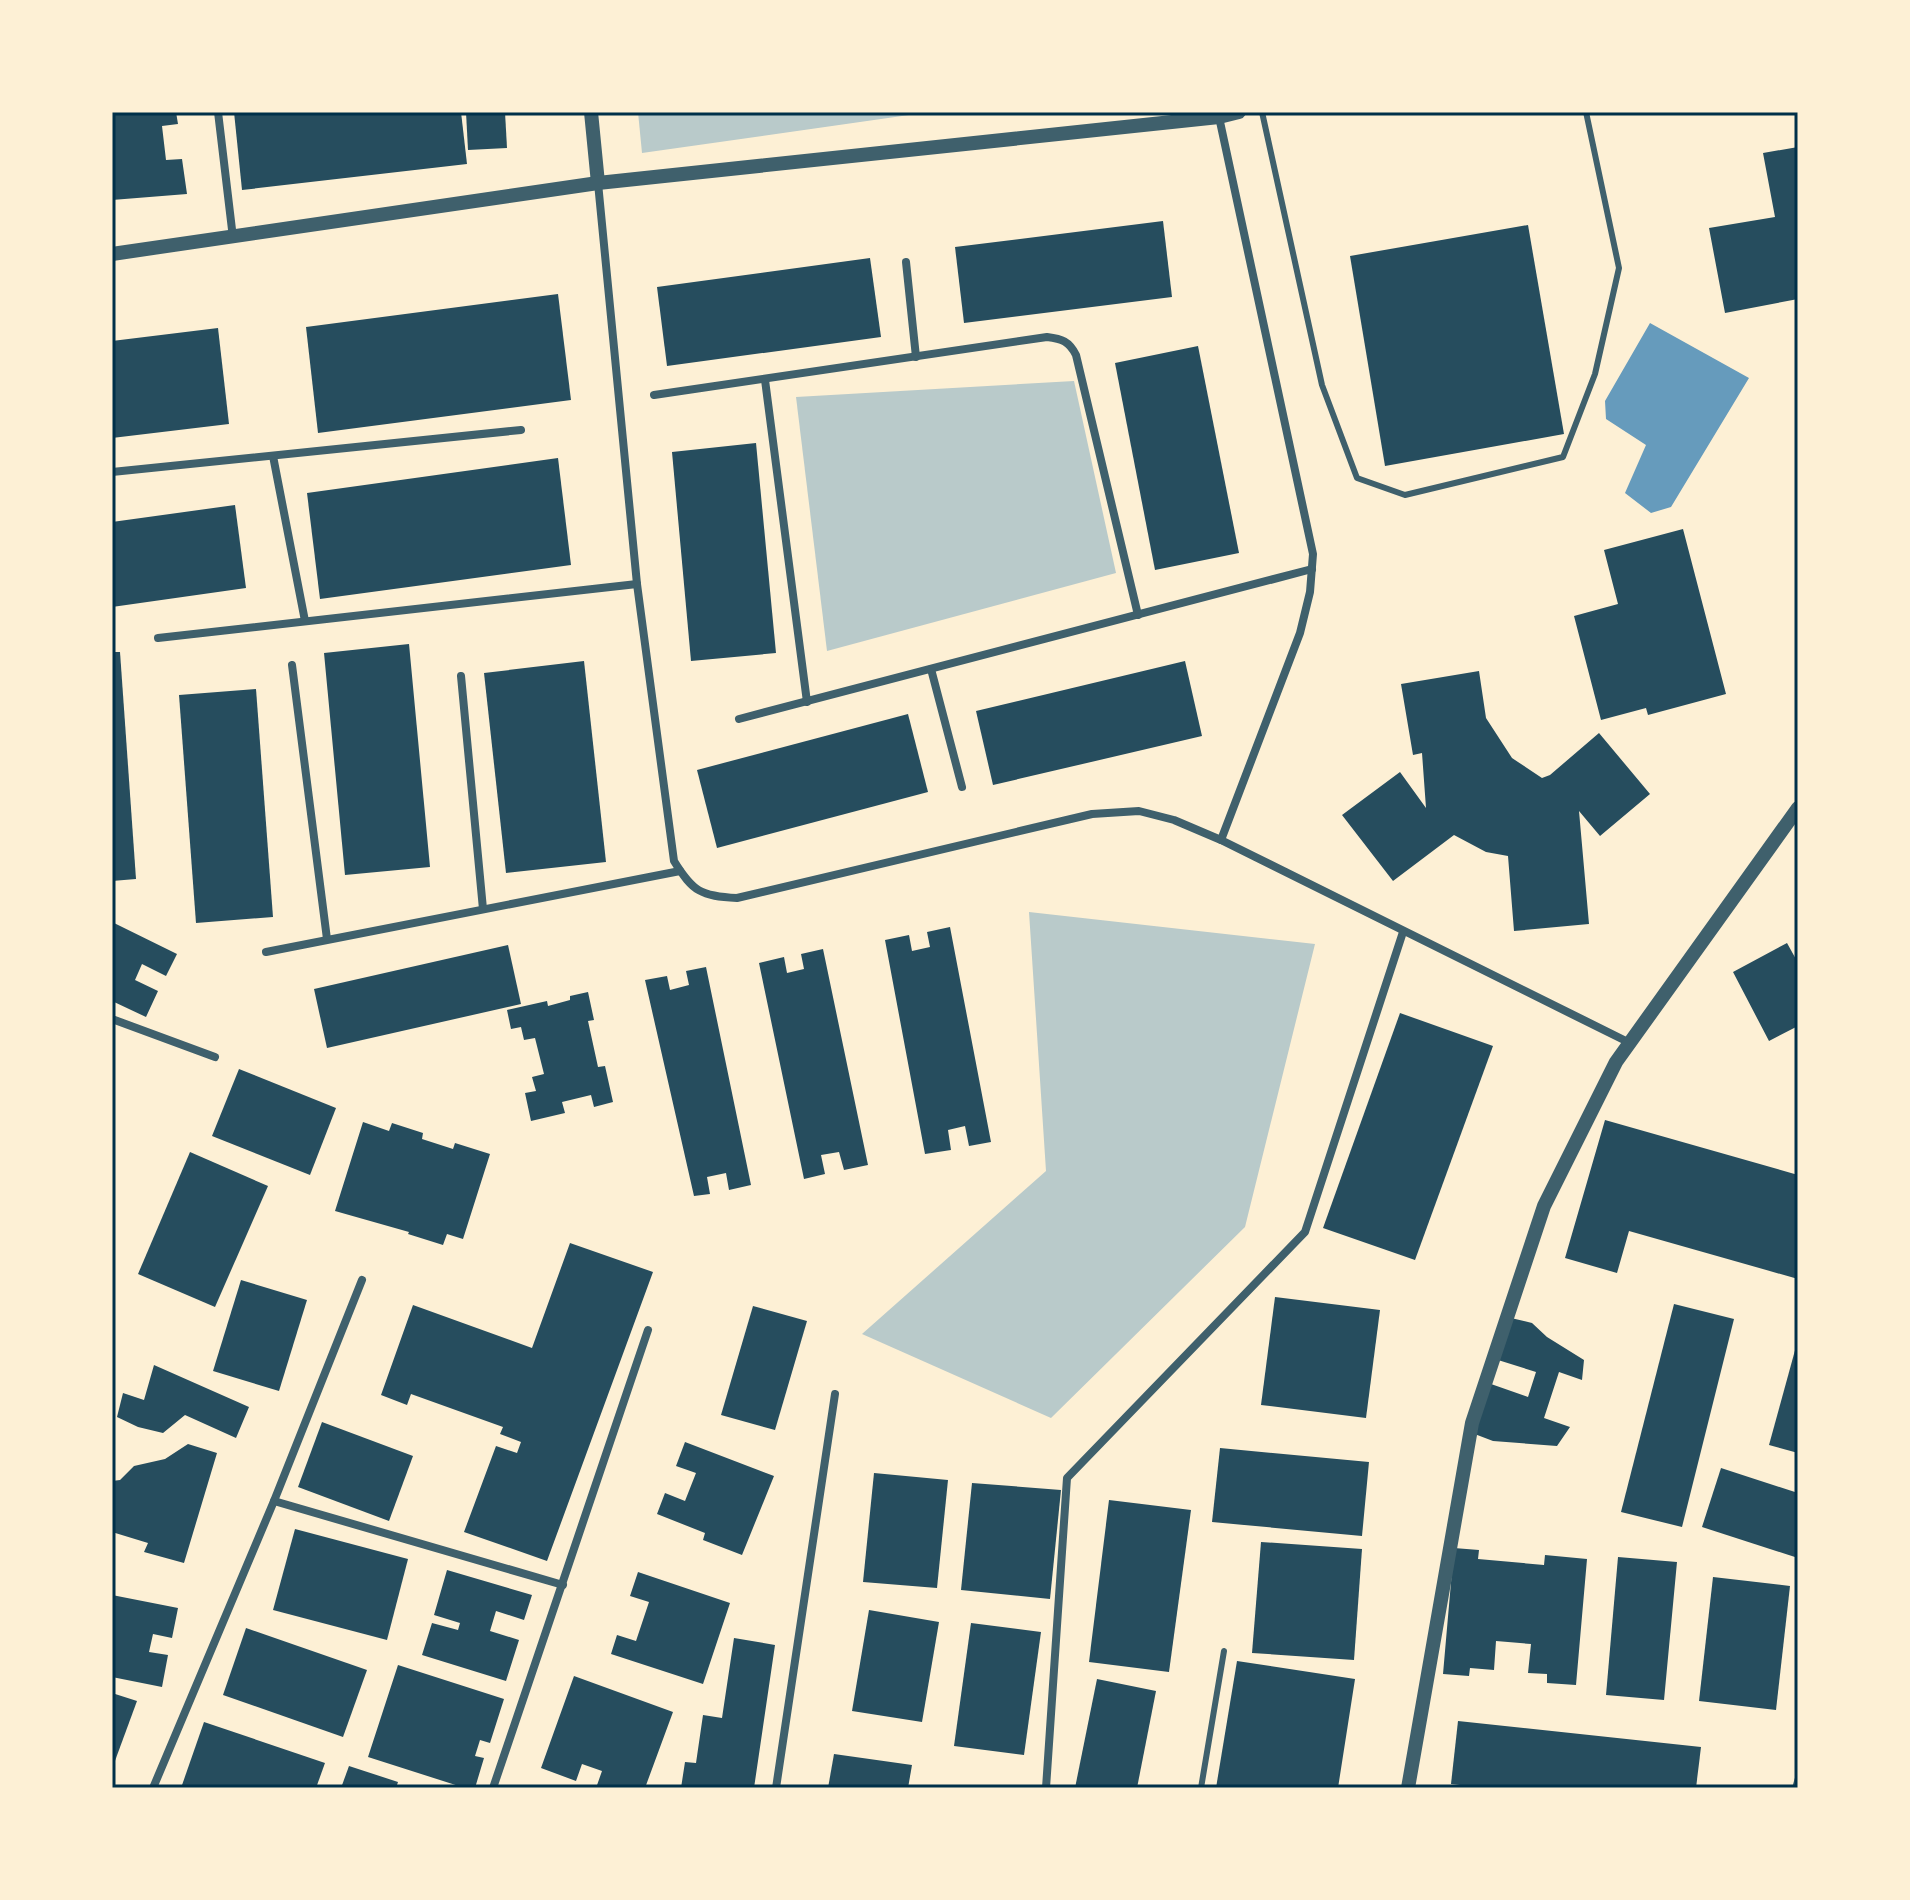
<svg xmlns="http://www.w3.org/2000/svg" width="1910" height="1900" font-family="'DM Sans',sans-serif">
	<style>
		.green { fill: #b9caca }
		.water { fill: #669bbc }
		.building { fill: #264d5e }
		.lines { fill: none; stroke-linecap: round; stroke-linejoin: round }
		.service { stroke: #3f606c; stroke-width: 6 }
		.minor { stroke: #3f606c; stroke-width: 8 }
		.tertiary { stroke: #3f606c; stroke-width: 14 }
		.neatline { fill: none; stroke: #003049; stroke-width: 3 }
	</style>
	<rect width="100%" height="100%" fill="#fdf0d5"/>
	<g class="green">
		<polygon points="638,112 930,112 642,153"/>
		<polygon points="1074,381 1116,573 827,651 796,397"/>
		<polygon points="1029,912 1315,944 1245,1227 1051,1418 862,1334 1046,1171"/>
	</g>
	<polygon class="water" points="1650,323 1749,378 1671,507 1651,513 1625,493 1646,445 1606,419 1605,401"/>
	<g class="building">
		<polygon points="112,112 176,112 178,124 162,126 166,160 182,159 187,194 112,200"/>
		<polygon points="234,112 461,112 467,164 242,190"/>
		<polygon points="466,112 505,112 507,148 468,150"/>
		<polygon points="1798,147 1798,299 1725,313 1709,228 1775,217 1763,153"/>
		<polygon points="1163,221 1172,297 964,323 955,247"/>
		<polygon points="1528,225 1564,434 1385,466 1350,256"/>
		<polygon points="870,258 881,337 667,366 657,287"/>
		<polygon points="558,294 571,400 318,433 306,327"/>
		<polygon points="218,328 229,424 112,438 112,341"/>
		<polygon points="1198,346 1239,553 1155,570 1115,363"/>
		<polygon points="756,443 776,653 691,661 672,452"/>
		<polygon points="558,458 571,565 320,599 307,493"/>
		<polygon points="235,505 246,588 112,607 112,522"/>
		<polygon points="1683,529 1726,694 1648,715 1646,708 1601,720 1574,616 1618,604 1604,550"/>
		<polygon points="409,644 430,867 345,875 324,653"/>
		<polygon points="112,652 120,652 136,879 112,881"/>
		<polygon points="584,661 606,862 506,873 484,673"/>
		<polygon points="1185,661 1202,736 993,785 976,711"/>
		<polygon points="1479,671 1486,718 1512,758 1542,778 1550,775 1599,733 1650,794 1600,836 1579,811 1589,924 1514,931 1508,856 1486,852 1454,835 1393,881 1342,815 1400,772 1426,808 1422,753 1413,755 1401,684"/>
		<polygon points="256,689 273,917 196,923 179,695"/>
		<polygon points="908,714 928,792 717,848 697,770"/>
		<polygon points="112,922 177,954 166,976 142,964 135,980 158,991 146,1017 112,1001"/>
		<polygon points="950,927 991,1142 969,1146 965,1126 948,1130 951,1150 925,1154 885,940 909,935 912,951 930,947 927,932"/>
		<polygon points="1787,943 1797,961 1798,959 1798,1026 1769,1041 1733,972"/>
		<polygon points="508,945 521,1004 327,1048 314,989"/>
		<polygon points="823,949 868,1165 844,1170 839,1152 821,1155 825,1174 804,1179 759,963 784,957 787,973 804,969 801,954"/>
		<polygon points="706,967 751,1185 729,1190 726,1173 707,1177 710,1194 694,1196 645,980 667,976 670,990 689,985 686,971"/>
		<polygon points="588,992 594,1020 588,1021 598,1067 605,1066 613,1102 594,1107 591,1095 562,1102 565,1113 531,1121 525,1093 536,1091 532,1077 544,1074 535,1038 524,1040 521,1027 511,1029 507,1010 547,1001 548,1006 570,1000 570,996"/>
		<polygon points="1400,1013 1493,1046 1415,1260 1323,1228"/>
		<polygon points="239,1069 336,1108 310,1175 212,1136"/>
		<polygon points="1605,1120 1798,1175 1798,1279 1629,1231 1617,1273 1565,1258"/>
		<polygon points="363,1122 389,1131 392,1123 423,1133 422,1139 453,1149 455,1143 490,1154 463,1239 447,1234 443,1245 408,1234 409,1232 335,1211"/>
		<polygon points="190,1152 268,1186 215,1307 138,1274"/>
		<polygon points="570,1243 653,1272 547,1561 464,1532 496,1446 517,1453 521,1442 500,1434 503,1427 411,1394 407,1405 381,1395 413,1305 532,1348"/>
		<polygon points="241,1280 307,1300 279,1391 213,1371"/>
		<polygon points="1275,1297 1380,1310 1366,1418 1261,1405"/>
		<polygon points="1674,1304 1734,1319 1682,1527 1621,1512"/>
		<polygon points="753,1306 807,1321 775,1430 721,1415"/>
		<polygon points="1511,1318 1532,1323 1547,1337 1584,1360 1582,1380 1559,1372 1544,1418 1570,1427 1557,1446 1493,1441 1472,1433 1491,1384 1528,1397 1536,1372 1498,1360"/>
		<polygon points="1797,1343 1798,1343 1798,1453 1769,1445"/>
		<polygon points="154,1365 249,1407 236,1438 185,1415 163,1433 138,1427 117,1417 123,1393 144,1400"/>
		<polygon points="322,1422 413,1456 389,1521 298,1487"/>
		<polygon points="685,1442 774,1476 742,1555 703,1540 705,1533 657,1514 665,1493 685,1501 696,1473 676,1466"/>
		<polygon points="188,1444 217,1453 184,1563 144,1552 148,1543 112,1532 112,1481 120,1480 134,1466 165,1459"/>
		<polygon points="1220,1448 1369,1462 1362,1536 1212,1522"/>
		<polygon points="1721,1468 1798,1493 1798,1558 1702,1527"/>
		<polygon points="874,1473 948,1480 937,1588 863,1582"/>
		<polygon points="972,1483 1061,1490 1050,1599 961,1590"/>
		<polygon points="1109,1500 1191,1510 1169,1672 1089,1662"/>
		<polygon points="295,1529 408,1559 387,1640 273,1610"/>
		<polygon points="1261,1542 1362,1549 1354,1660 1252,1653"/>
		<polygon points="1454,1548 1479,1550 1478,1559 1544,1565 1545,1555 1587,1559 1576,1685 1547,1683 1547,1674 1528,1673 1531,1644 1496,1641 1494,1670 1470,1668 1469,1676 1443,1674"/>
		<polygon points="1618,1557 1677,1562 1664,1700 1606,1695"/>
		<polygon points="447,1570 532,1595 524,1620 496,1611 490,1631 519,1640 506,1681 422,1655 432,1623 458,1630 460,1623 434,1615"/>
		<polygon points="638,1572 730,1603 703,1684 611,1654 617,1635 636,1641 649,1602 630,1596"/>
		<polygon points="1713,1577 1790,1586 1776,1710 1699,1701"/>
		<polygon points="112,1595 178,1608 172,1638 153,1634 149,1652 168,1655 162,1687 112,1677"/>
		<polygon points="869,1610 939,1622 922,1722 852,1711"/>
		<polygon points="971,1623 1041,1632 1024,1755 954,1746"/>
		<polygon points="246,1628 367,1670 343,1737 223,1695"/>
		<polygon points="734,1638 775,1645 754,1788 681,1788 685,1762 696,1763 703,1715 722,1718"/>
		<polygon points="1237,1661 1355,1679 1338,1788 1216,1788"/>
		<polygon points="398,1665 504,1699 490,1743 480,1740 475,1756 484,1758 475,1788 465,1788 368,1757"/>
		<polygon points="574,1676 673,1712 645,1788 596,1788 602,1771 582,1764 576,1781 541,1768"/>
		<polygon points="1097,1679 1156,1691 1137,1788 1075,1788"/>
		<polygon points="112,1693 137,1701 112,1769"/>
		<polygon points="1458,1721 1701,1747 1696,1788 1487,1788 1451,1784"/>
		<polygon points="204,1722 325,1763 316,1788 181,1788"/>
		<polygon points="834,1754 912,1765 908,1788 828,1788"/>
		<polygon points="349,1766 398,1782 396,1788 341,1788"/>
	</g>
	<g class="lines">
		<g class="service">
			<polyline points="1262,112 1322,385 1357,478 1405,495 1563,457 1595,374 1619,268 1586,112"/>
			<polyline points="1201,1788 1224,1651"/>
			<polyline points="1795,1788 1798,1778"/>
		</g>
		<g class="minor">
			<polyline points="218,112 233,238"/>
			<polyline points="1219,117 1313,554 1310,592 1300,633 1221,840"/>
			<path d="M598,183L637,584L674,861C693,892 701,896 737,898L1092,814L1139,811L1174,820L1221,840L1630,1043"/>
			<polyline points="906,262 916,357"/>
			<polyline points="765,380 807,702"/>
			<path d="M654,395L1047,337C1062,339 1069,341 1076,355L1138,615"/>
			<polyline points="273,456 305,621"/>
			<polyline points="112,472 521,430"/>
			<polyline points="158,638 637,584"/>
			<polyline points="292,665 327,939"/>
			<polyline points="931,669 962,787"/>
			<polyline points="461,676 483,909"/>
			<polyline points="739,719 1312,569"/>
			<polyline points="266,952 680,871"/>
			<polyline points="112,1019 215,1057"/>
			<polyline points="274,1501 563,1585"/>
			<polyline points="153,1788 274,1501 362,1280"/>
			<polyline points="493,1788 648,1330"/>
			<polyline points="776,1788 835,1394"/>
			<polyline points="1046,1788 1067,1478 1305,1232 1403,932"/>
		</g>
		<g class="tertiary">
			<polyline points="591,112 598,183"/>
			<polyline points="112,254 598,183 1219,117 1239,112"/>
			<polyline points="1408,1788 1472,1423 1544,1206 1616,1062 1798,808"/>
		</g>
	</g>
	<rect width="1910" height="1900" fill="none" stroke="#fdf0d5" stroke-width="228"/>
	<rect x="114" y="114" width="1682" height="1672" class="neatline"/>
</svg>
